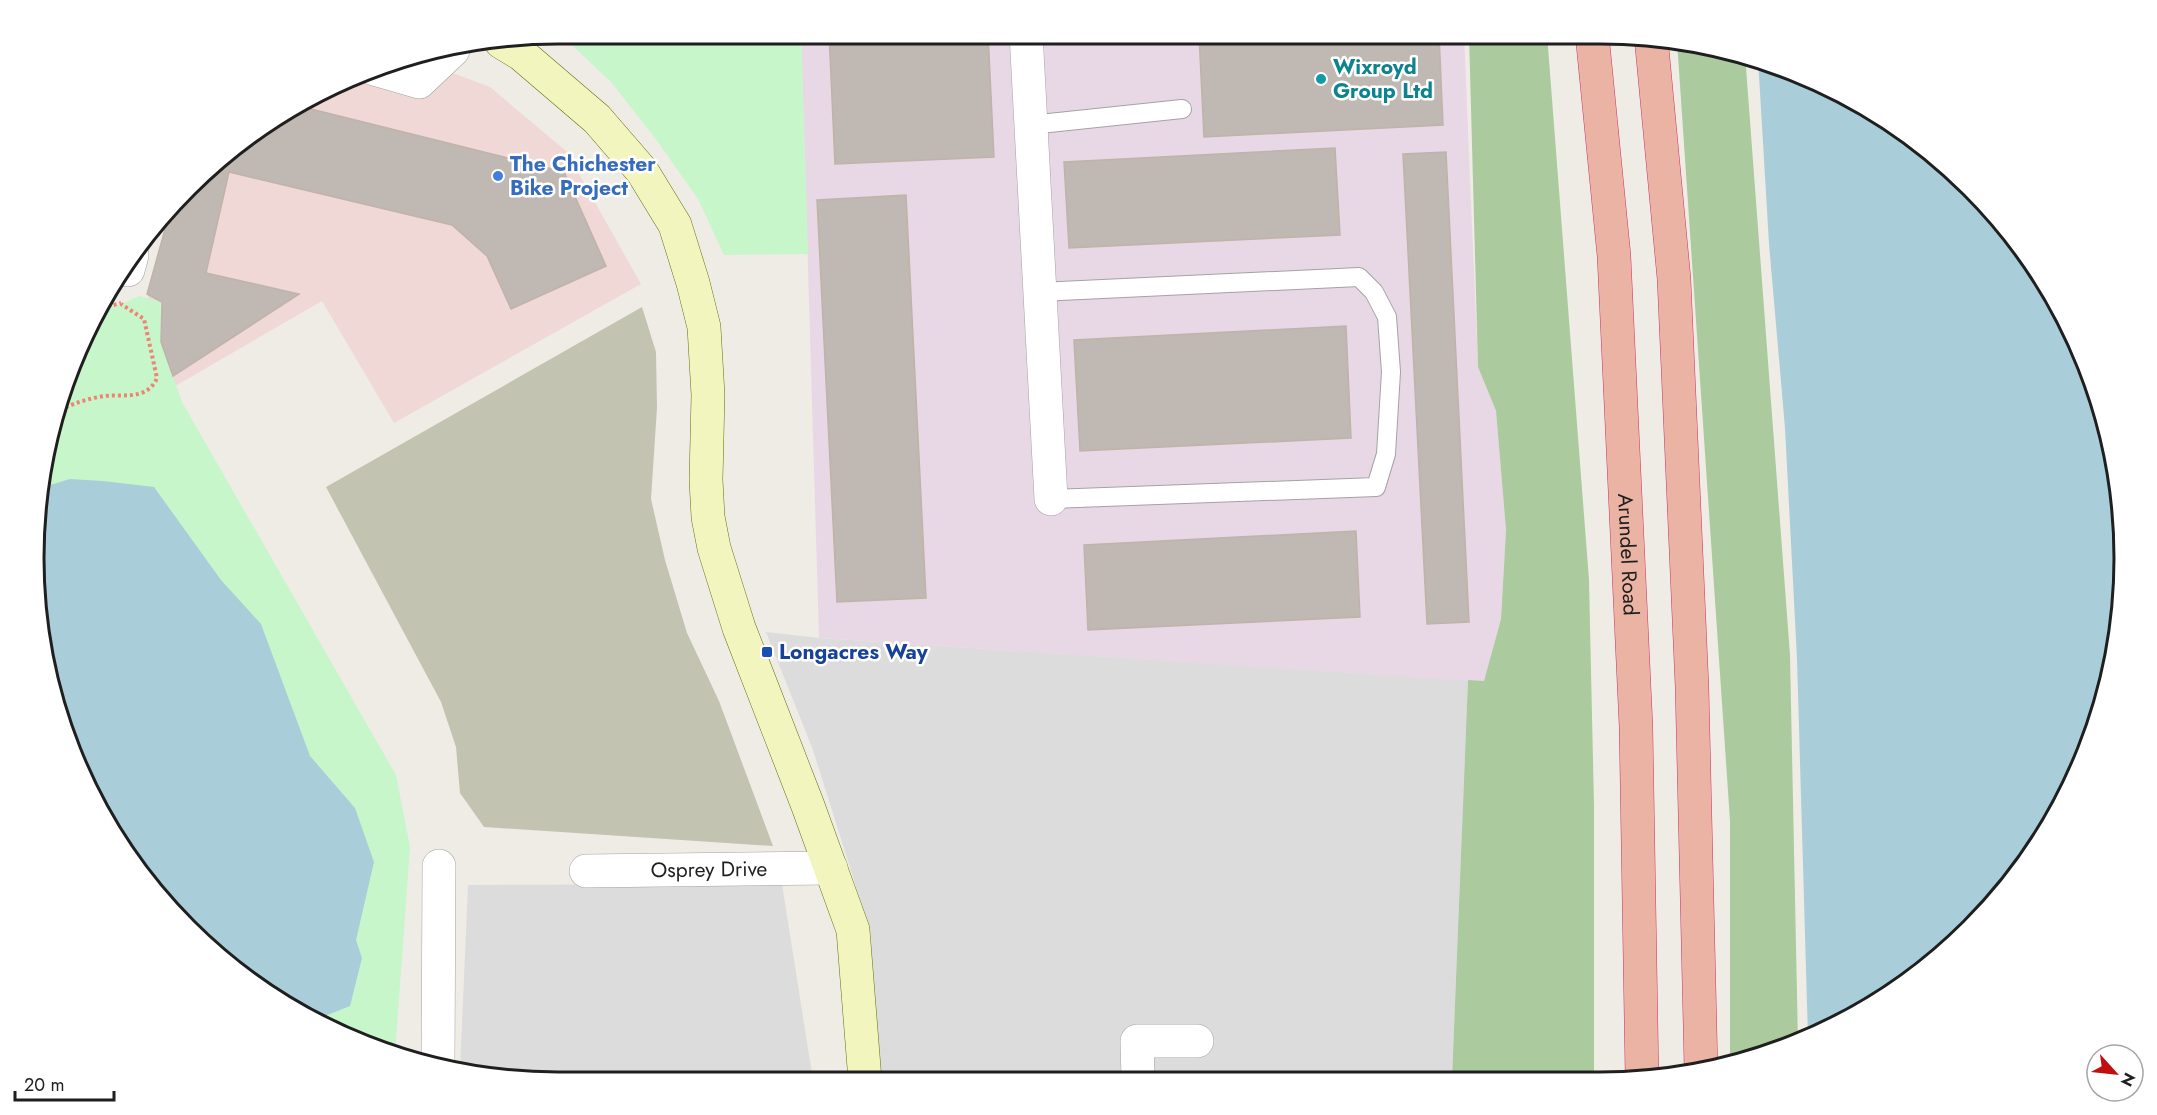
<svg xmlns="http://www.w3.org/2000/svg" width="2157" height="1115" font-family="Jost,sans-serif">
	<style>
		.residential { fill: #dddcdc }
		.commercial { fill: #efd8d6 }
		.industrial { fill: #e8d8e5 }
		.construction { fill: #c3c3b2 }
		.forest { fill: #abcb9e }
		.park { fill: #c6f6ca }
		.water { fill: #a9ceda }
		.building { fill: #bfb8b3; stroke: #c0b3a9; stroke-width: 1.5 }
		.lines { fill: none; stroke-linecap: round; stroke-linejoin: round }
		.service-casing { stroke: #a3a3a3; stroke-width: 20 }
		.minor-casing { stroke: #a3a3a3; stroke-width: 34 }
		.secondary-casing { stroke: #646f0d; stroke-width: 34 }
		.trunk-casing { stroke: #cf3166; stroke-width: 34 }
		.path { stroke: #f08376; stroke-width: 4; stroke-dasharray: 3 3; stroke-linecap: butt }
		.service { stroke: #fff; stroke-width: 18 }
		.minor { stroke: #fff; stroke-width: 33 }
		.secondary { stroke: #f2f5be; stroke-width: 33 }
		.trunk { stroke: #ebb3a3; stroke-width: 33 }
		.culture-dot { fill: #0f9aa8; stroke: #fff; stroke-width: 2 }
		.shop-dot { fill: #3f7fe0; stroke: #fff; stroke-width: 2 }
		.transit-dot { fill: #1a4fb4; stroke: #fff; stroke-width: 2 }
		.labels { text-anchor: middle; stroke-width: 5; stroke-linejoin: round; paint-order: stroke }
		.culture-label { font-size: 21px; font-weight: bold; fill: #0d838f; stroke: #fff; text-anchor: start }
		.shop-label { font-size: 21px; font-weight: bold; fill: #366cbe; stroke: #fff; text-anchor: start }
		.street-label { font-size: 21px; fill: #1f1f1f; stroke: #fff }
		.transit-label { font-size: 21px; font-weight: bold; fill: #164399; stroke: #fff; text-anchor: start }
		.rim { fill: none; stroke: #1f1f1f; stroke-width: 3 }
	</style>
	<rect width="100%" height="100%" fill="#efece6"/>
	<g class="residential">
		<polygon points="766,632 819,638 1468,680 1452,1078 876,1080 871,934 813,750"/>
		<polygon points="782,884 813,1080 524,1081 460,1070 468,885"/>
	</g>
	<polygon class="commercial" points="410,57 490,87 566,151 641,284 394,423 322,301 163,393 145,309 172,212 238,142 389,61"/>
	<polygon class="industrial" points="801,33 1464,34 1478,367 1496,411 1506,530 1501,619 1484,682 819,638"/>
	<polygon class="construction" points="642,307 656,352 657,408 651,499 665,560 687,633 719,701 773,846 484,827 460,793 456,747 441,702 326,487"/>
	<g class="forest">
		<polygon points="1469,34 1547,34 1589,580 1594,805 1594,1078 1452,1078 1468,680 1484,681 1501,619 1506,530 1496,411 1478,367"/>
		<polygon points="1677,41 1736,51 1745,54 1790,655 1798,1043 1730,1061 1730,821"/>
	</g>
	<g class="park">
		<polygon points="559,33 801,33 808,254 724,255 698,199 655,138 611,82"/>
		<polygon points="139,296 162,302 161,342 182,402 396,775 410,847 395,1054 325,1028 186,928 37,626 34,523 51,422 102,308 121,304"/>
	</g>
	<g class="water">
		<polygon points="1758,59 1832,87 1919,142 1994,212 2054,296 2096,389 2120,489 2123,592 2106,694 2070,790 1994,903 1919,974 1808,1038 1797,659 1785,428 1769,244"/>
		<polygon points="70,479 103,481 154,487 221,580 261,624 310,756 355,808 374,862 356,940 362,958 350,1006 315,1020 186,928 87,789 37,626 34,523 40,488"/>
	</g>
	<g class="building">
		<polygon points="829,33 988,33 994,157 835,164"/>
		<polygon points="1199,34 1439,34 1443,125 1204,137"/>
		<polygon points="303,107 564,172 606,266 511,309 487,256 452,225 229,172 206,273 299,294 173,376 161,342 162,302 147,294 169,215 238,142"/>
		<polygon points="1335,148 1340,235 1069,248 1064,162"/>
		<polygon points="1446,152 1469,622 1427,624 1403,154"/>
		<polygon points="906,195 926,598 837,602 817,200"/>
		<polygon points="1346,326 1351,438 1080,451 1074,340"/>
		<polygon points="1356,531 1360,617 1088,630 1084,545"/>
	</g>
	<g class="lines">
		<defs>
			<g id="service">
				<polyline points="1030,125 1182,109"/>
				<polyline points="1039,292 1359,277 1374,292 1387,317 1391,372 1386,454 1376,487 1051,499"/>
			</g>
			<g id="minor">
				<polyline points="1026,33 1051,499"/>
				<polyline points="374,69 419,82 453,50"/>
				<polyline points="128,270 132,255"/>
				<path id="s1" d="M586,871L831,868"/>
				<polyline points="438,1067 439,866"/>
				<polyline points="1138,1079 1137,1041 1197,1041"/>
			</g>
			<polyline id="secondary" points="501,42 521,54 597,119 642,171 675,225 693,283 704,327 708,395 706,480 708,517 714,548 739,628 808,806 853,930 865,1080"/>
			<g id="trunk">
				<path id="s2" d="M1592,34L1614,256L1636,727L1642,1078"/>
				<polyline points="1651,37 1674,279 1692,687 1701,1069"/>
			</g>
		</defs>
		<use href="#service" class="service-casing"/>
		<use href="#minor" class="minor-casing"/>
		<use href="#secondary" class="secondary-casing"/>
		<use href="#trunk" class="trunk-casing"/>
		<g class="path">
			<polyline points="102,308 121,303"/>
			<path d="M55,413C69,405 83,400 99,397C120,392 146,403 157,378L144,319L121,304"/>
		</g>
		<use href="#service" class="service"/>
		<use href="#minor" class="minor"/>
		<use href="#secondary" class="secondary"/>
		<use href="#trunk" class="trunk"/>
	</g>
	<circle class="culture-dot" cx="1321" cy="79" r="6"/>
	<circle class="shop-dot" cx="498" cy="176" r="6"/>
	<rect class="transit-dot" x="761" y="646" width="12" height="12" rx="3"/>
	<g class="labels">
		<g class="culture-label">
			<text x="1333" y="74">Wixroyd<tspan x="1333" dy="24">Group Ltd</tspan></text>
		</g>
		<g class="shop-label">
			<text x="510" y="171">The Chichester<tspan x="510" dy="24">Bike Project</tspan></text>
		</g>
		<g class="street-label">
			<text dy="7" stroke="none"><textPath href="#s2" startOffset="522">Arundel Road</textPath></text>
			<text dy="7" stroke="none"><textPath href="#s1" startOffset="123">Osprey Drive</textPath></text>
		</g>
		<g class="transit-label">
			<text x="779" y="659">Longacres Way</text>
		</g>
	</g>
	<path d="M0 0H2157V1115H0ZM558 44H1600A514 514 0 0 1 2114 558V558A514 514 0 0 1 1600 1072H558A514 514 0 0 1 44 558V558A514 514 0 0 1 558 44Z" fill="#fff" fill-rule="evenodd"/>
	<path class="rim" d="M558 44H1600A514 514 0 0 1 2114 558V558A514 514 0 0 1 1600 1072H558A514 514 0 0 1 44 558V558A514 514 0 0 1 558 44Z"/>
	<g transform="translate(2115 1073) rotate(117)"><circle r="28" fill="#ffffff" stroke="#a5a5a5" stroke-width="1.5"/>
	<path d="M0-4.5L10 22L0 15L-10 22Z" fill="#c00f0e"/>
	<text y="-9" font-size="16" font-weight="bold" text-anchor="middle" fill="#1f1f1f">N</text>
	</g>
	<path d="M15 1091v9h99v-9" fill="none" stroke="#1f1f1f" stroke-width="3"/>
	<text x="24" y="1091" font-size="18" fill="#1f1f1f" stroke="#ffffff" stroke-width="4.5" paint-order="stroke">20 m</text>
</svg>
